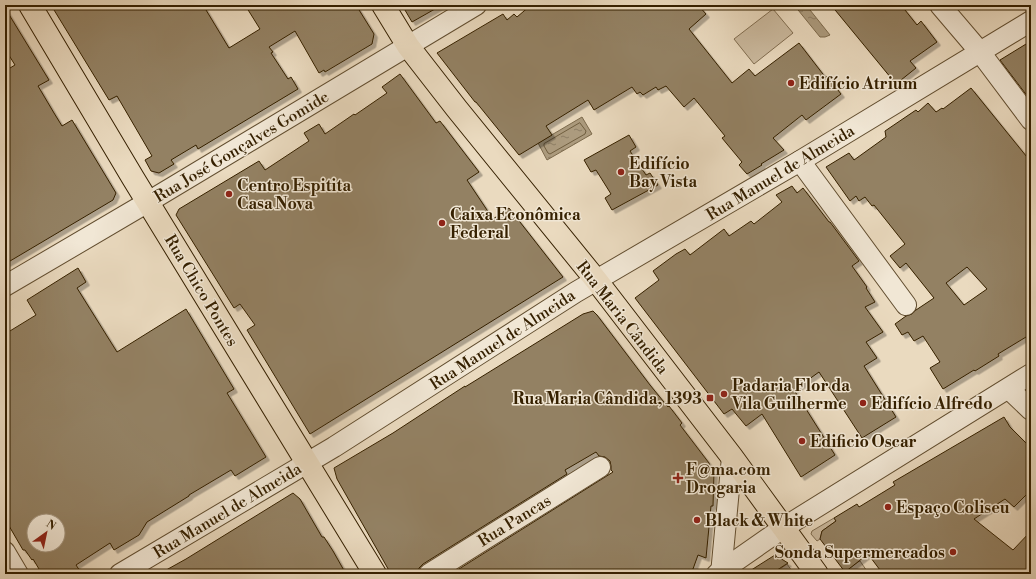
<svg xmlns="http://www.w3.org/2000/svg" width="1036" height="579" font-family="'Libre Bodoni',serif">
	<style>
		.grass { fill: url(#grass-tufts); stroke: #806d50 }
		.garden { fill: #cbba9f; stroke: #806d50 }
		.water { fill: url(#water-ripples); stroke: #7c6a4c }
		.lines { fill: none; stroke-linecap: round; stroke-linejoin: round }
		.shore { stroke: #705e3f; stroke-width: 1 }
		.building { fill: #938163; stroke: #352000; fill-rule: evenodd; filter: url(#shadow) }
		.minor-casing { stroke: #624e30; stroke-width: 22 }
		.major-casing { stroke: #352000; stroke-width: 24 }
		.minor { stroke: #f1e7d5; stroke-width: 20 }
		.major { stroke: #eadabf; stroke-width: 22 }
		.poi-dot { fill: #8f2418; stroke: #f1e7d5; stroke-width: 1.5 }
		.labels { text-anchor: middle; stroke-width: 3; stroke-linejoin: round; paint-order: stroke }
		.poi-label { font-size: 16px; font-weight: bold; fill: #352000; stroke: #f1e7d5; text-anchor: start }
		.street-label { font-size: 16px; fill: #352000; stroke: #f1e7d5 }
	</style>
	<defs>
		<pattern id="grass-tufts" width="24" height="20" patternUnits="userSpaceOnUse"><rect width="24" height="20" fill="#cbba9f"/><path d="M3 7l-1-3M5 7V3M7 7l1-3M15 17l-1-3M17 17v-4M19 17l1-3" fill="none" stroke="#a6977f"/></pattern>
		<pattern id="water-ripples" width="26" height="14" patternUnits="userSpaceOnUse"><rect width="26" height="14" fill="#ac9b7e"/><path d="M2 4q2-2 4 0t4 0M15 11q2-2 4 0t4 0" fill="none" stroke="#8d7e65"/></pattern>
		<filter id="shadow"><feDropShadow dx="3.5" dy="3.5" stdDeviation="0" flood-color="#0004"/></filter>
	</defs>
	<rect width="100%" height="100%" fill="#eadabf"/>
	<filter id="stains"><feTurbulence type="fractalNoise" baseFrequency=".005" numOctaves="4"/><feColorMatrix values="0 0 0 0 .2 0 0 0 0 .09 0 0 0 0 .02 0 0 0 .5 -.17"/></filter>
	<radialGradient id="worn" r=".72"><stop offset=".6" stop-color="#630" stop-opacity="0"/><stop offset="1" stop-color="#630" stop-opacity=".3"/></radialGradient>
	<polygon class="grass" points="787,564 794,574 773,574"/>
	<g class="garden">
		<polygon points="773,9 793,33 754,64 734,39"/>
		<polygon points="834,518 836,521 822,531 820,539 817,541 811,534 812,531"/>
		<polygon points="860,561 869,574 842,574 858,562"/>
	</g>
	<g class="water">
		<polygon points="794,5 806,5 830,35 825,37 820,37"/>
		<polygon points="582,117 592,134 547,160 538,143"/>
	</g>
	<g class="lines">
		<polygon class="shore" points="580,123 586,131 585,134 550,154 548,153 544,146 544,144"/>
	</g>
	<g class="building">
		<polygon points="51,5 203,5 229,48 260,29 245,5 356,5 374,34 372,44 325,72 324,70 319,73 295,31 269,47 273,52 271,53 288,79 291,77 298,89 198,149 196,145 171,160 174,164 159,173 151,171 145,160 152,156 117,96 109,100"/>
		<polygon points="402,5 442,5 412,22"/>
		<polygon points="531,5 698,5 706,14 689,29 732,83 749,69 755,76 799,43 826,78 827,76 841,94 806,120 802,115 773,138 784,150 761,164 762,165 747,174 739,165 742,162 722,138 725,136 694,98 684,107 666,86 658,90 656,87 643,95 640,92 637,94 632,87 594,110 588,100 546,126 552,135 519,155 476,102 475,102 437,53 503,14 507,20 514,14 517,17"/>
		<polygon points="831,5 901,5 917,25 921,21 937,42 910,61 916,68 896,84"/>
		<polygon points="5,8 49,80 38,86 54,113 62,126 72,120 116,193 113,200 5,264 5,71 15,65 5,49"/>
		<polygon points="1031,41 1031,101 1000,60"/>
		<polygon points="400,74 436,123 440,121 479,172 467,180 493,219 509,208 563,277 310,434 247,330 255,325 240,304 234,308 176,215 179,209 259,161 265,170 309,141 304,133 319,124 325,134 354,114 355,115 387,93 382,87"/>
		<path d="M971,88L1031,162V334L998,354L999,356L975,371L974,370L943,389L930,368L940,362L923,336L914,341L908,332L902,335L895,324L906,316L912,314L916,310L934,298L906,263L900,268L890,256L905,244L874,205L872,206L865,197L859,201L856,196L850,201L826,167L849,153L854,160L886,137L885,131L916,110L918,112L928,103L936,112L942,108L943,109ZM967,267L987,289L964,305L946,283Z"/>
		<polygon points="629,135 636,147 630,151 646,175 650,173 658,185 612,210 605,198 611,194 596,170 591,172 584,160"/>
		<polygon points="792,186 797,193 803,188 829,222 830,222 859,261 852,266 867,287 866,288 875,302 865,307 883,332 866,342 877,358 864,366 896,417 862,438 819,372 794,390 835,455 801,477 762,414 746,426 732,409 724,414 635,298 659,280 653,271 676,254 685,249 690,255 724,229 729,236 751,221 754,224 782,202 776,195"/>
		<path d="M78,268L86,282L77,288L117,352L186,309L234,389L227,393L266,457L235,476L231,470L189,495V496L147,522L139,535L114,550L110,543L76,565L82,574H42L33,559L32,560L25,550H23L5,519V334L36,315L27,300ZM34,521H58V545H34Z"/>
		<polygon points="593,311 597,315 650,385 668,407 669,406 682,423 680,425 709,463 711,470 714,472 713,506 711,506 706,558 698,555 693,569 687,573 680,571 679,574 451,574 613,472 611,470 611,466 610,461 605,457 599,456 596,452 565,470 567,474 423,564 419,568 418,574 391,574 337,479 334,468 393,433 465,386 465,387 583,314"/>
		<polygon points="1004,417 1010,427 1031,448 1031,490 1014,507 1005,499 974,519 1013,550 1031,531 1031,574 883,574 868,554 845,572 820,539 822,531 836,521 834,518 857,504 859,507 895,485 893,482"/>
		<polygon points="293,493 300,499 322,537 324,537 333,551 346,574 159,574 186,559"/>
		<polygon points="775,555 788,563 771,574 745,574"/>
	</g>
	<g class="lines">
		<defs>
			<g id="minor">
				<polyline points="940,5 980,52 1031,120"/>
				<polyline points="800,161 906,305"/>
				<polyline points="5,286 148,202 476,5"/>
				<polyline points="1009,389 1031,410"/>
				<polyline points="5,552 18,574"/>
				<polyline points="120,574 334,447 576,292 800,161 1031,21"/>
				<polyline points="429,574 600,467"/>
				<polyline points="717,574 783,528 1031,374"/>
				<polyline points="721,574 732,457"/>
			</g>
			<g id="major">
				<polyline points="30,5 133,178 375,574"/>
				<polyline points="383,5 408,46 457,109 596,280 732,457 817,574"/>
			</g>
		</defs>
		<use href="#minor" class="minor-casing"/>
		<use href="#major" class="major-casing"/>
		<use href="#minor" class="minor"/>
		<use href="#major" class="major"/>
	</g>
	<g class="poi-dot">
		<circle cx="791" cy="83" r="4"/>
		<circle cx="621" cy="172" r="4"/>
		<circle cx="229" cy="194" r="4"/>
		<circle cx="442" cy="223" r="4"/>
		<circle cx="724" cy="394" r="4"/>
		<rect x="706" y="394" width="8" height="8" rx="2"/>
		<circle cx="863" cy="403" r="4"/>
		<circle cx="802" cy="441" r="4"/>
		<path d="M676 472h4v4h4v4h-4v4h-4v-4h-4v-4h4z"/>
		<circle cx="888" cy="507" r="4"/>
		<circle cx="697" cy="520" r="4"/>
		<circle cx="953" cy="552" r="4"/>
	</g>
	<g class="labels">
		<g class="poi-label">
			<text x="799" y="89">Edifício Atrium</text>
			<text x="629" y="169">Edifício<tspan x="629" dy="18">Bay Vista</tspan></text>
			<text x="237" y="191">Centro Espitita<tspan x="237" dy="18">Casa Nova</tspan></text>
			<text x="450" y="220">Caixa Econômica<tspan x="450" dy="18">Federal</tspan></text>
			<text x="732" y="391">Padaria Flor da<tspan x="732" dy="18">Vila Guilherme</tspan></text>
			<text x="702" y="404" text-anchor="end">Rua Maria Cândida, 1393</text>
			<text x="871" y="409">Edifício Alfredo</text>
			<text x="810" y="447">Edificio Oscar</text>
			<text x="686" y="475">F@ma.com<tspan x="686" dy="18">Drogaria</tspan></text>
			<text x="896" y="513">Espaço Coliseu</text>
			<text x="705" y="526">Black &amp; White</text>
			<text x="945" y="558" text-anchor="end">Sonda Supermercados</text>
		</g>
		<g class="street-label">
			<text transform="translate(241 146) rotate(-31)" y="6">Rua José Gonçalves Gomide</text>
			<text transform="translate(780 172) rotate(-31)" y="6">Rua Manuel de Almeida</text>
			<text transform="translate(202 290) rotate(59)" y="6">Rua Chico Pontes</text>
			<text transform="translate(623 317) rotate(52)" y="6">Rua Maria Cândida</text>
			<text transform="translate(502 339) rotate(-33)" y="6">Rua Manuel de Almeida</text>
			<text transform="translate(227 510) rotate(-31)" y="6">Rua Manuel de Almeida</text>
			<text transform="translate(514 520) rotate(-32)" y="6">Rua Pancas</text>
		</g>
	</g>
	<rect width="1036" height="579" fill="none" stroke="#eadabf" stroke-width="20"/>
	<rect x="6" y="6" width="1024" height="567" fill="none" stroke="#352000" stroke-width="2"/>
	<rect x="10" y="10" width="1016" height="559" fill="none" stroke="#352000"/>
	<g transform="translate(46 533) rotate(33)"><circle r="19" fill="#f1e7d5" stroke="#a69780"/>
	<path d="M0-3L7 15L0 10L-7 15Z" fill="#8f2418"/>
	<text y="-6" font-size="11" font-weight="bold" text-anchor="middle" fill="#352000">N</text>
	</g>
	<rect width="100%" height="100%" filter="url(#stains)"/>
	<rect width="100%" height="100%" fill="url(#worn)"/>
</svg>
